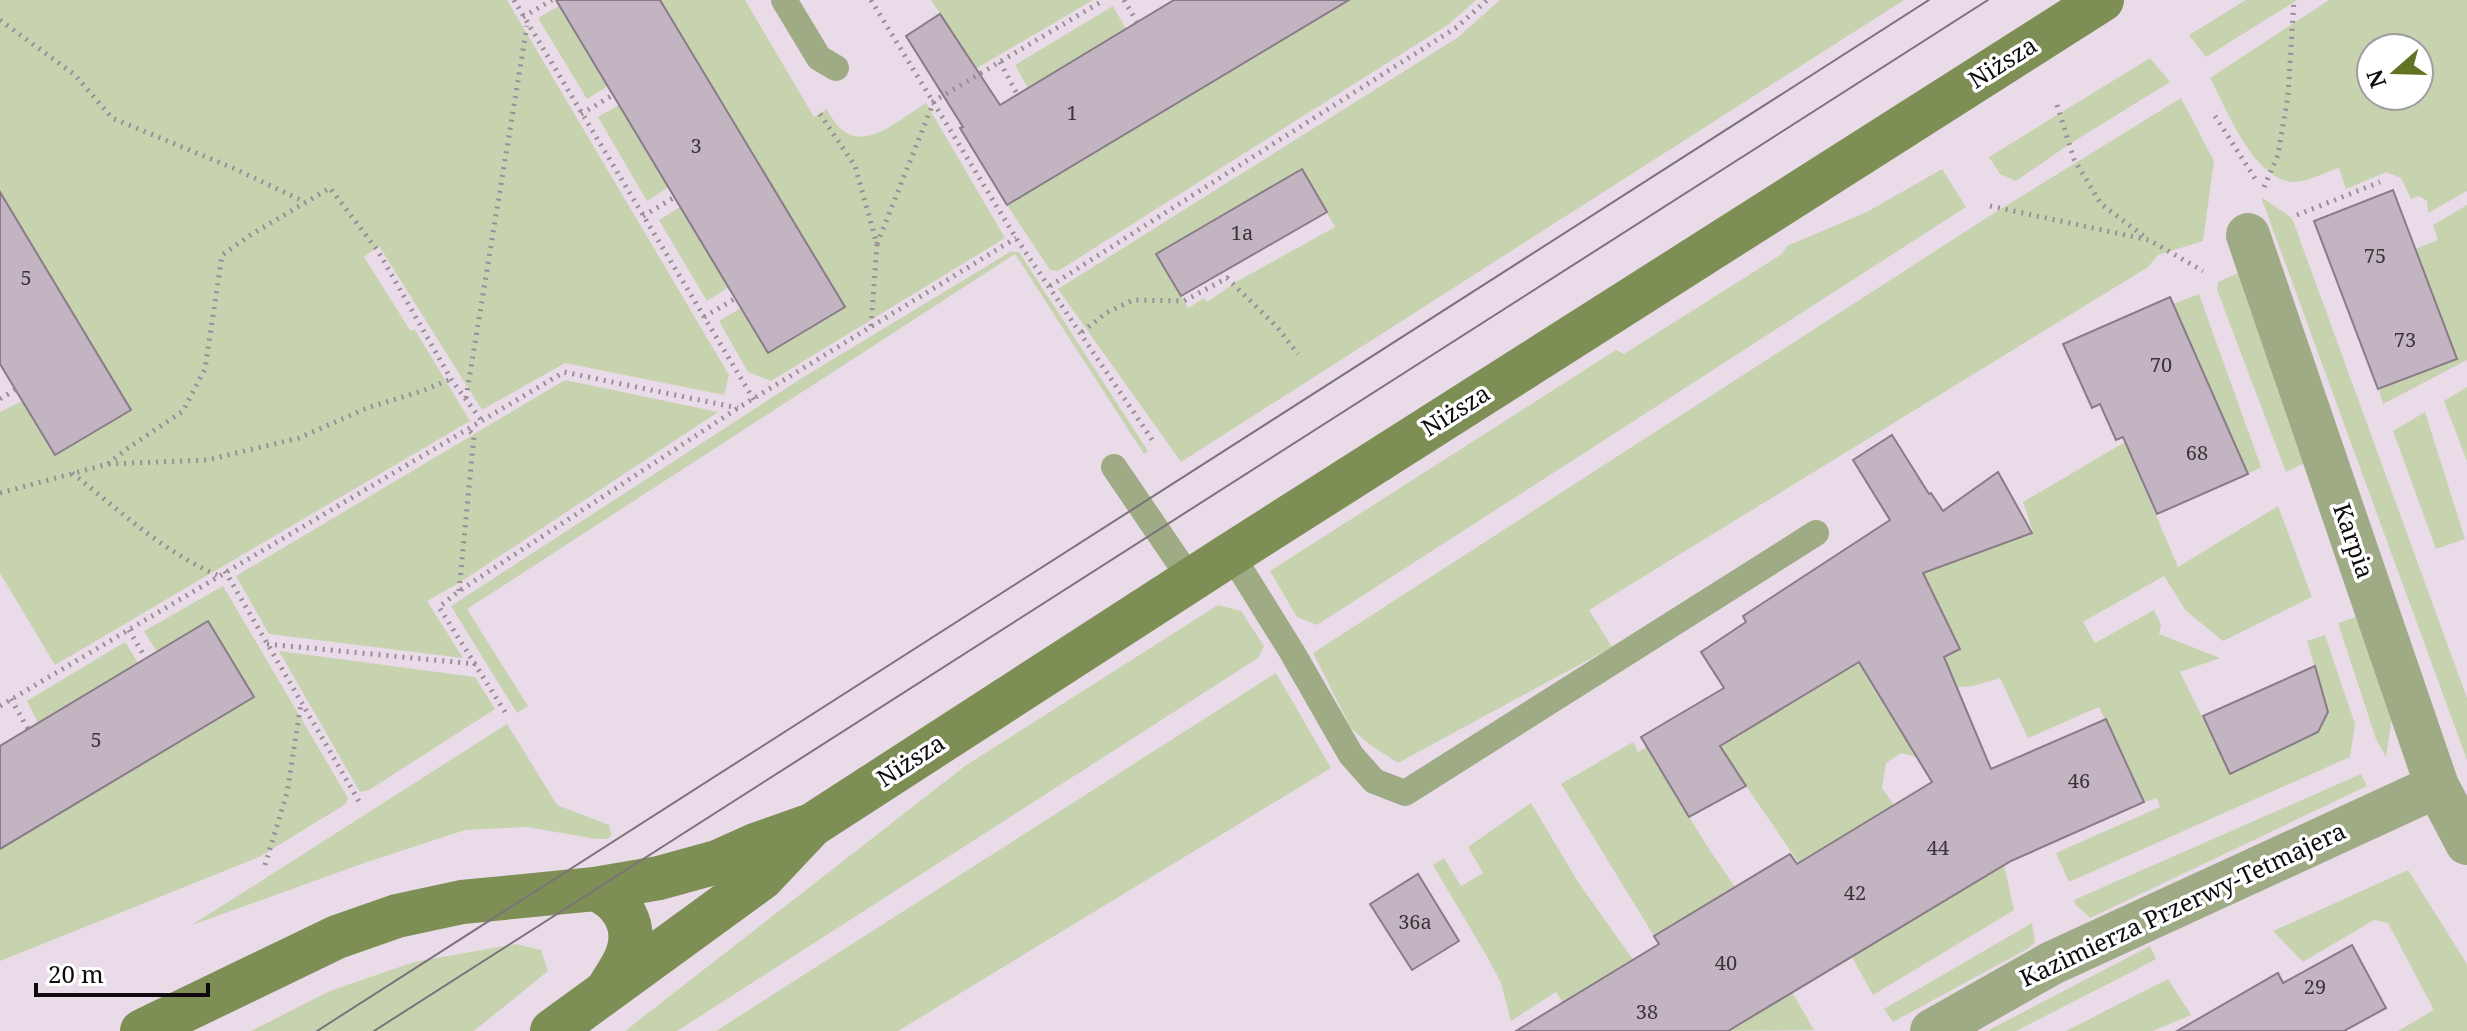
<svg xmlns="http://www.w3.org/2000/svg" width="2467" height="1031" font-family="'Noto Serif',serif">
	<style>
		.green { fill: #c7d3af; fill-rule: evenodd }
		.building { fill: #c2b4c0; stroke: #897c88; stroke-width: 2 }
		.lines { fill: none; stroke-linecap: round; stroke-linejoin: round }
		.path { stroke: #998e98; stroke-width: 5; stroke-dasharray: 2 6; stroke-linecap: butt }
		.lane { stroke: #9eab84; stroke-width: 26 }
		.street { stroke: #9eab84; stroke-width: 44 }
		.secondary { stroke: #7e8f55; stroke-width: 44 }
		.tram { stroke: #7c727a; stroke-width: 2 }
		.labels { text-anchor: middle; stroke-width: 7; stroke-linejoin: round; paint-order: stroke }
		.number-label { font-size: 20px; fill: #3c343a }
		.street-label { font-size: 24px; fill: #0f0a0e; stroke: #fff }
	</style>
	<rect width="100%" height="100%" fill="#eadbe8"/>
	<g class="green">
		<polygon points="0,0 507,0 729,375 724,395 565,363 482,410 379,246 364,257 410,330 415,330 470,421 55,665 0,573 0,412 22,401 55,455 130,410 0,192"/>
		<path d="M660,0H745L814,117L827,109C853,163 891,125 926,103L1005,238L771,381L748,372L719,321L741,308L769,353L844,307Z"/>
		<polygon points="931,0 1093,0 967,74 926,69 919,57 954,35"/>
		<polygon points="1349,0 1476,0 1449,24 1058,271 1050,270 1007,205"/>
		<path d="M1500,0H1904L1181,462L1058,289L1457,38ZM1303,170L1335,227L1236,282L1207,302L1204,298L1188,308L1157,254Z"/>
		<polygon points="2246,0 2297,0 2206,57 2189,35"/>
		<path d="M2329,0H2467V191L2428,213L2427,201L2419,196L2411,199L2401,178L2386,172L2346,189L2339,168C2325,172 2306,183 2292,182C2253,178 2226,108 2210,78ZM2371,48H2419V96H2371Z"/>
		<polygon points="559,6 608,86 587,99 538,18"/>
		<polygon points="1113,6 1126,29 1028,88 1015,65"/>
		<polygon points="2150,58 2170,82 2068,145 2016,181 2000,174 1989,157"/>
		<polygon points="2181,98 2214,161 2203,241 2158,255 2148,267 1589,610 1612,647 1398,763 1369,744 1351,728 1313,653 1991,215"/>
		<polygon points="619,105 669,187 647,201 598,117"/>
		<polygon points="1942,169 1966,207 1317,625 1297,617 1270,571 1616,350 1624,354 1782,254 1787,246 1867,212"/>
		<polygon points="2261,197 2292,218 2467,698 2467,760"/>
		<polygon points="2467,205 2467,360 2383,404 2379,390 2457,358 2415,249 2438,240 2433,225"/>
		<polygon points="680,207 729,287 707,301 659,220"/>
		<polygon points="1010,252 1019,252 1148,451 1144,454 1015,254 467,609 528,706 517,713 451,606 802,378"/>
		<polygon points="2245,270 2311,460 2286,472 2217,290 2218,282"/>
		<polygon points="2199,294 2261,467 2248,474 2173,304"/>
		<polygon points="565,380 718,412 459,583 427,601 463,658 269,634 236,576"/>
		<polygon points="2467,387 2467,461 2444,401"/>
		<polygon points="2425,412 2465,539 2436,549 2393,431"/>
		<polygon points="2125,442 2178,567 2278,506 2312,597 2223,641 2186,611 2164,576 2083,622 2095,643 2154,610 2161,625 2159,634 2220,658 2180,672 2230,774 2318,732 2328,712 2307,641 2325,635 2355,724 2350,757 2069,882 2056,853 2160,807 2157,798 2144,802 2099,707 2028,738 2000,678 1973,686 1948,688 1935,661 1959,649 1926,578 1901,586 1964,544 1993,547 2033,532 2023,502"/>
		<polygon points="223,586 348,798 346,804 259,857 0,961 0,849 254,697 208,621 157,652 144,631"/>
		<polygon points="1218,605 1241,611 1264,646 1258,658 677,1031 625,1031 965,766"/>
		<polygon points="2368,613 2394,703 2386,757 2376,739 2338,623"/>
		<polygon points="125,642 138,663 38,723 27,701"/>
		<polygon points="279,651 475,677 495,709 369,790 360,792"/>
		<polygon points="1768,661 1793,702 1859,662 1892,716 1924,759 1901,753 1886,763 1882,788 1894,805 1800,865 1734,768 1695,720"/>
		<polygon points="1276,673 1331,768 898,1031 716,1031"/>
		<polygon points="507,724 557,805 609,825 612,836 606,839 596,839 527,827 465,830 367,862 192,925"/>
		<polygon points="1633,742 1638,752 1647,747 1705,843 1735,887 1654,936 1561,784"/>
		<polygon points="2361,774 2367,786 2090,918 2075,904 2074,900"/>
		<polygon points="1531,803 1578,882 1639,968 1563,1003 1556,992 1511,1021 1501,983 1489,960 1433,865 1444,858 1461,886 1483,873 1468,847"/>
		<polygon points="2004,865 2014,910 1873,995 1851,955"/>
		<polygon points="2408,870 2467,964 2467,1031 2398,1031 2434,1010 2388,923 2374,920 2303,962 2273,931"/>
		<polygon points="2032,923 2035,942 2029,948 1893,1022 1884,1009"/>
		<polygon points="516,944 541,950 548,971 474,1031 251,1031 330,991 414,962"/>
		<polygon points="2150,946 2156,959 2145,965 2016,1031 1987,1031"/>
		<polygon points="2168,979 2191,1015 2153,1031 2066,1031"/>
		<polygon points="1792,992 1814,1030 1728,1031"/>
	</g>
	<g class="building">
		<polygon points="556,0 660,0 845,307 768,353"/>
		<polygon points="1174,0 1349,0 1007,205 960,128 963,127 906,36 940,14 1000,105"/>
		<polygon points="1302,169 1327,212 1181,296 1156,254"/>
		<polygon points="2393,190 2457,359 2378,389 2314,221"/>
		<polygon points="0,192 131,410 55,455 0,364"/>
		<polygon points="2170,297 2248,474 2157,514 2123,437 2116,440 2100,404 2092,408 2063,344"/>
		<polygon points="1892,435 1929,494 1931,493 1943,511 1998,472 2032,533 1923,573 1960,649 1944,657 1991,769 2106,719 2144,802 2011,861 1728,1031 1516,1031 1659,944 1654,936 1790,854 1797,864 1932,782 1859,662 1720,746 1746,786 1689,817 1641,737 1724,688 1701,652 1746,622 1743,616 1890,520 1853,460"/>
		<polygon points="208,621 254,697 0,849 0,746"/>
		<polygon points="2315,666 2328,712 2318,732 2230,774 2203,716"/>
		<polygon points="1418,874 1459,941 1412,970 1370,904"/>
		<polygon points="2352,945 2386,1008 2344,1031 2177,1031 2278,973 2283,983"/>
	</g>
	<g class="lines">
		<g class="path">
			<polyline points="514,0 754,400"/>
			<polyline points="871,0 1016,238 1155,444"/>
			<polyline points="1124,0 1137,22"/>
			<polyline points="523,17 552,0"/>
			<polyline points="0,20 75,75 112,118 233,168 305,202"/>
			<polyline points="1000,62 1017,94"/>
			<polyline points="2057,105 2074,159 2101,204 2145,237"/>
			<polyline points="581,114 613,95"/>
			<polyline points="820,114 855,166 877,244 871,327"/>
			<polyline points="2215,116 2258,183"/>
			<polyline points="2264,187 2278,155 2288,96 2294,0"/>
			<polyline points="1990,206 2149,240 2203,271"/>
			<polyline points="2297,215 2380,182"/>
			<polyline points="643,216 675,197"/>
			<polyline points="877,244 934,101 1104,0"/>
			<polyline points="1050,286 1457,27 1487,0"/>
			<polyline points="704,317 736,298"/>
			<polyline points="1082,332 1106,313 1133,300 1184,301 1227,278 1277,327 1298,354"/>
			<polyline points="466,398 527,26"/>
			<polyline points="0,399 16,389"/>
			<polyline points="108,464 128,448 183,411 205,369 222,255 252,234 330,188 378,251 451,379 481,420"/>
			<path d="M72,473C119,510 163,552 219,576"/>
			<polyline points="0,493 108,464 207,460 299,438 367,408 422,391 451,379"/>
			<polyline points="225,571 360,803"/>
			<polyline points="459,591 474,435 467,429"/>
			<polyline points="129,630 146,659"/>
			<polyline points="267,644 476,664"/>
			<polyline points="11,699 28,729"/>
			<polyline points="0,706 564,372 738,408"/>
			<polyline points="505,712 439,607 459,591 738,408 1016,238"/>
			<polyline points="265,865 287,793 301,703"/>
		</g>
		<g class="lane">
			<polyline points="784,0 819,58 836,68"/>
			<polyline points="1114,467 1191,580"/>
			<polyline points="1231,554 1292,652 1351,755 1374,781 1405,793 1816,533"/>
		</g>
		<g class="street">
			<polyline points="2248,235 2437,786 2467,843"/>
			<polyline points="1932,1031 2052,963 2437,786"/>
		</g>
		<g class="secondary">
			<path d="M595,889C622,900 638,926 627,955C623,967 614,978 608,989"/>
			<polyline points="142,1031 337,937 397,916 462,902 595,889 659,878 717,862 755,845 806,827"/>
			<polyline points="552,1031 762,878 812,825 1231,554 2102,0"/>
		</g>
		<g class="tram">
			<polyline points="317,1031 1929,0"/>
			<polyline points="374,1031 1988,0"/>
		</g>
	</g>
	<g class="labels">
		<g class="number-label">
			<text x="1072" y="120">1</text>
			<text x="696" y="153">3</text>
			<text x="1242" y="240">1a</text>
			<text x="2375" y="263">75</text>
			<text x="26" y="285">5</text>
			<text x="2405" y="347">73</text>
			<text x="2161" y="372">70</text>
			<text x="2197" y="460">68</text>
			<text x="96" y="747">5</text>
			<text x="2079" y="788">46</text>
			<text x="1938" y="855">44</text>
			<text x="1855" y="900">42</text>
			<text x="1415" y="929">36a</text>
			<text x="1726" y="970">40</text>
			<text x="2315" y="994">29</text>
			<text x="1647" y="1019">38</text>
		</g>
		<g class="street-label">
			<text transform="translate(2003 63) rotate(-32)" y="8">Niższa</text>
			<text transform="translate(1456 411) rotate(-32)" y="8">Niższa</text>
			<text transform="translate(2353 541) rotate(71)" y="8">Karpia</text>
			<text transform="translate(911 761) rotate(-33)" y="8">Niższa</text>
			<text transform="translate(2183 905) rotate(-25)" y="8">Kazimierza Przerwy-Tetmajera</text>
		</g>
	</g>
	<g transform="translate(2395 72) rotate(250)"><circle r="38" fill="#ffffff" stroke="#9f9d9f" stroke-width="2"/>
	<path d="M0-6L14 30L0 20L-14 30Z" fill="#617424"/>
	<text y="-12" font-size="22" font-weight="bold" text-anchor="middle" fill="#0f0a0e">N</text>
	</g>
	<path d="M36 983v12h172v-12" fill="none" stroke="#0f0a0e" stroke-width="4"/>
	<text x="48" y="983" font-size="24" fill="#0f0a0e" stroke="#ffffff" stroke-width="6" paint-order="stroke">20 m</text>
</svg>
